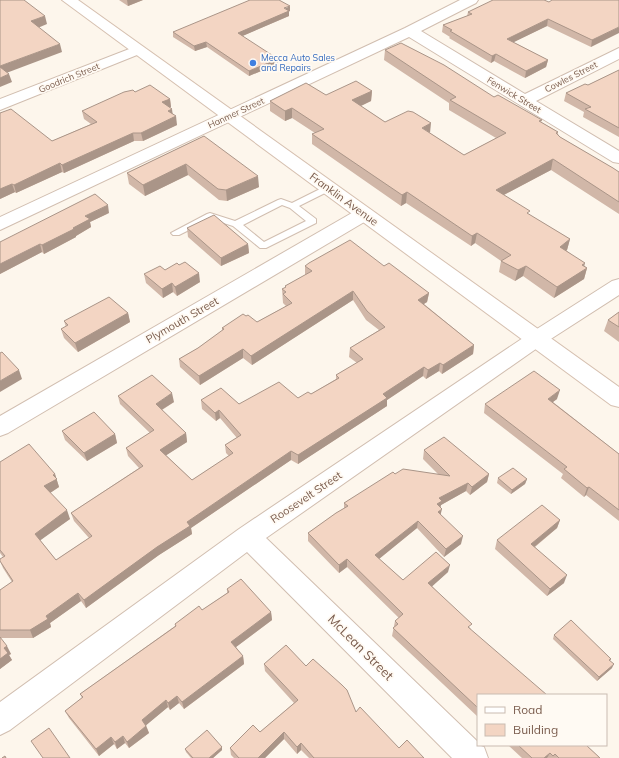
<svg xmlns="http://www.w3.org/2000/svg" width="619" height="758" font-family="Mulish,sans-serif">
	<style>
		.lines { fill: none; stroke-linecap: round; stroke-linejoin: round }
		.service-casing { stroke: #d1beb0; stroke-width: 2 }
		.minor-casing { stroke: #d1beb0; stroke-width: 2 }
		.secondary-casing { stroke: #d6c0b0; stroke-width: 2 }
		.service { fill: #fff; fill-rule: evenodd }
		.minor { fill: #fff; fill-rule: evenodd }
		.secondary { fill: #fff; fill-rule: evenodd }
		.wall { fill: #d1b7a8 }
		.shaded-wall { fill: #aa9588 }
		.building { fill: #f3d5c3; stroke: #aa9588 }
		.shop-dot { fill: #3f7fe0; stroke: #fffaf3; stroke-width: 1.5 }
		.labels { text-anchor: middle; stroke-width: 3.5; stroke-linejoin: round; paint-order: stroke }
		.far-shop-label { font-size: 9px; fill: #366cbe; stroke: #fffaf3; text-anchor: start }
		.far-street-label { font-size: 9px; fill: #7a5c4d; stroke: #fffaf3 }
		.street-label { font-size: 11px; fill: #7a5c4d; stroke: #fffaf3 }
		.near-street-label { font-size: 13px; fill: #7a5c4d; stroke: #fffaf3 }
	</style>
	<rect width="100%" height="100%" fill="#fdf6ec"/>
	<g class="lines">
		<defs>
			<path id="service" d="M328,185L331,186V190L299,206L316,219V223L266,248H260L233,226L211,219L179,235H173L171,233L207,214L210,213L235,221L278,200L281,199L292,203ZM282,205L290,208L306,221L264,242L243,225Z"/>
			<g id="minor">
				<polygon points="460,0 478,0 476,3 421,31 525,94 619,48 619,59 536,101 619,151 619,163 613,162 409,37 0,230 0,217 405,28"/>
				<polygon points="137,46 142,47 144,50 142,53 0,110 0,99"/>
				<polygon points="364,208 371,210 373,214 371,218 8,433 0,436 0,416 357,210"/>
				<polygon points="619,279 619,295 543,344 266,538 478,742 478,745 484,747 488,758 452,758 247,552 10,730 0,735 0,702 239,529 529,334 612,281"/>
			</g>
			<polygon id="secondary" points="62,0 78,0 619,387 619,407 611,405"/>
		</defs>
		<use href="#service" class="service-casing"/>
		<use href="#minor" class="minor-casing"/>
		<use href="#secondary" class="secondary-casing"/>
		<use href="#service" class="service"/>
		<use href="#minor" class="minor"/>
		<use href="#secondary" class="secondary"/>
	</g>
	<g class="wall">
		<polygon points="119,0 143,0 128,6"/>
		<polygon points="568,0 619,0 591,47 547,26 513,42 548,60 546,67 525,78 494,61 491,63 449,38 450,37 442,32 443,25 467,16 468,12 549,2"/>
		<polygon points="289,11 289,16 242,36 278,64 249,76 207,47 195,51 173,37 173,32 290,11"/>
		<polygon points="385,50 494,97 542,120 541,122 558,132 558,134 560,137 619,172 619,214 551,170 504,195 529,215 570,239 567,250 566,250 587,268 584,279 554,298 523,276 515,281 499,272 501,261 475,243 471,246 406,203 401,206 312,144 312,134 315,133 292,118 285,121 270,111 270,101 372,91 371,101 361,106 385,122 430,133 464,155 496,138 449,110 449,103 384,60"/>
		<polygon points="619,70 619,137 583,117 584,112 564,101 566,93 588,85"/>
		<polygon points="135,92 170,99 171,107 170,107 177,125 143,141 134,141 64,173 62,172 16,193 15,192 0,199 0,113 52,141 91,124 84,119 82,111"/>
		<polygon points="204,136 259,187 227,201 219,200 188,175 145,196 129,184 127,173"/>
		<polygon points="109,213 90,222 91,227 76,236 76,237 44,254 42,252 0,274 0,242"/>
		<polygon points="187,228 248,244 249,253 221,266 188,237"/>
		<polygon points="305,266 384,266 429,293 427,302 424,304 474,345 473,354 442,374 439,371 426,379 423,376 387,400 387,406 298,464 291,460 191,528 192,534 159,555 86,608 81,601 50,623 51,627 33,638 0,638 11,654 9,655 12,660 0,669 0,590 12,582 3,568 0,561 3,557 0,553 0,462 55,474 59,487 50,493 70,519 40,540 56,560 89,538 74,521 71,513 139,468 128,456 126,448 150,433 120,404 118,396 174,402 162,410 186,433 187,442 166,455 192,480 229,456 226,453 225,445 237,438 220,418 216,421 202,409 201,400 239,404 298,398 311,394 336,379 336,375 357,363 349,357 350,348 379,330 366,320 353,300 252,365 243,358 200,385 180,367 179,359 198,348 222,331 222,328 246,316 257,322 286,306 283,303 282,289 285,288 285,286 306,275 305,274"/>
		<polygon points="165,270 200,282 177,296 173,292 163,298 146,283 144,274"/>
		<polygon points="619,312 619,342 604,331 608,320"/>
		<polygon points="128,313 130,322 78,352 64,338 61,329 66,327 64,321"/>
		<polygon points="557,399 553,402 619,454 619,521 586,495 584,497 561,478 563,474 484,413 485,404"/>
		<polygon points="62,431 115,434 117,443 87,461 65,440"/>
		<polygon points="424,450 489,474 487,482 470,495 466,491 441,505 440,508 441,515 461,544 444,557 417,528 379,559 403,580 448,572 432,586 471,629 478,695 478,717 392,636 395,621 399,618 347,567 339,573 308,541 308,533 344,508 344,503 395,474 438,474 423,459"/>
		<polygon points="498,478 527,479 525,484 511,494 497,483"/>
		<polygon points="560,520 557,528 535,547 564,583 547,596 495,549 497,540"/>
		<polygon points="227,589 271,612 272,620 236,647 243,656 244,664 184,709 179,703 170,710 168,707 146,725 149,733 129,748 125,743 117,749 114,744 99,756 69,718 65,711 82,698 80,694 175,626 175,624 202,610 227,593"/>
		<polygon points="554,635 611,659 610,661 612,668 597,681 553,639"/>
		<polygon points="264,664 306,666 356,712 399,748 424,758 309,758 301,750 297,754 284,739 265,758 234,758 231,755 230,748 260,732 294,703 265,671"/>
		<polygon points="508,745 586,745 600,758 522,758"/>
		<polygon points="222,747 222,750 213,758 191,758 186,752 185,749"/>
	</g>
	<g class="shaded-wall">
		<polygon points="127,0 143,0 128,6"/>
		<polygon points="290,6 290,11 289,11 289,16 238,38 238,33"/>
		<polygon points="45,16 47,24 33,30 31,21"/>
		<polygon points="548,19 547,26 506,46 507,39"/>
		<polygon points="619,27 619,33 591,47 592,40"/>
		<polygon points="206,42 207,47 195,51 194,46"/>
		<polygon points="60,44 62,52 1,75 0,70 0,66"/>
		<polygon points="496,54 494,61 491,63 492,56"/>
		<polygon points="278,59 278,64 249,76 249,71"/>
		<polygon points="548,60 546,67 525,78 526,71"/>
		<polygon points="9,74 12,82 0,87 0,78"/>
		<polygon points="372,91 371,101 352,110 352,100"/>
		<polygon points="170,99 171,107 164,110 162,102"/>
		<polygon points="292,108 292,118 285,121 285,111"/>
		<polygon points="172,109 173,117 168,111"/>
		<polygon points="176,116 177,125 143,141 141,133"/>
		<polygon points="431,123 430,133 422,128"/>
		<polygon points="133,133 134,141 64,173 62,165"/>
		<polygon points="553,159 551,170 494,200 496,190"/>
		<polygon points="60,163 62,172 16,193 14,185"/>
		<polygon points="186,164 188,175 145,196 143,185"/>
		<polygon points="258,176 259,187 227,201 226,190"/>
		<polygon points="12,184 15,192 0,199 0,189"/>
		<polygon points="407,192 406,203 401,206 402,195"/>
		<polygon points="108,205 109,213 90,222 91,227 76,236 76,237 44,254 42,245 73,228 85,216"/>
		<polygon points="477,233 475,243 471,246 472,236"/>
		<polygon points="570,239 567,250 557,257 560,247"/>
		<polygon points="40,244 42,252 0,274 0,264"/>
		<polygon points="248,244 249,253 221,266 221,258"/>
		<polygon points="585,263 583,271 587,268 584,279 554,298 557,287 582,265"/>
		<polygon points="526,266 523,276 515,281 518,270"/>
		<polygon points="199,273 200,282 177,296 175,287"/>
		<polygon points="172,283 173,292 163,298 162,289"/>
		<polygon points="353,291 353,300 252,365 251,356"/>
		<polygon points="429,293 427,302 417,308 418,300"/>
		<polygon points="128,313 130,322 78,352 75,343"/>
		<polygon points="474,345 473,354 442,374 443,365"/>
		<polygon points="243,349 243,358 200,385 199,376"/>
		<polygon points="440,363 439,371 426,379 428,370"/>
		<polygon points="424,367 423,376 387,400 387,406 298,464 298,455 383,394"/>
		<polygon points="19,370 22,379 0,392 0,381"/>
		<polygon points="560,390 557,399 546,407 548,399"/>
		<polygon points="172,393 174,402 158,412 156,404"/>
		<polygon points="219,410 220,418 216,421 215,413"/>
		<polygon points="186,433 187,442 162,458 160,450"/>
		<polygon points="115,434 117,443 87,461 84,453"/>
		<polygon points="291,451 291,460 191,528 192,534 159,555 86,608 84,600 187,522"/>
		<polygon points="55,474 59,487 47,495 44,486 53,475"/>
		<polygon points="489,474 487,482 470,495 472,487"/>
		<polygon points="527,479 525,484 511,494 512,490"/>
		<polygon points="468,483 466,491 441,505 440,509 437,504 439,498"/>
		<polygon points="589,487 586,495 584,497 587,488"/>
		<polygon points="442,509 440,517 438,512"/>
		<polygon points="67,510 70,519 38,542 35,534"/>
		<polygon points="560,520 557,528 528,552 531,544"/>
		<polygon points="418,521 417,528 374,563 375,555"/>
		<polygon points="463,536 461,544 444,557 446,549"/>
		<polygon points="347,559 347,567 339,573 339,565"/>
		<polygon points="450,565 448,572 427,591 428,583"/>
		<polygon points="567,575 564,583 547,596 550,589"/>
		<polygon points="78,593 81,601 50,623 51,627 33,638 30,630 46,616"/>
		<polygon points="271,612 272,620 232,650 231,642"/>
		<polygon points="7,646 11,654 9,655 12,660 0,669 0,659 4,648"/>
		<polygon points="243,656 244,664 184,709 182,702"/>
		<polygon points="614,664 612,668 597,681 599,677"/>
		<polygon points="177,696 179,703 170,710 168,703"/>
		<polygon points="166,700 168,707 144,727 142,720"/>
		<polygon points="146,726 149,733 129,748 127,742"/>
		<polygon points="284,732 284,739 265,758 258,758"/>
		<polygon points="123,736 125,743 117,749 115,742"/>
		<polygon points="111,737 114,744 99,756 96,749"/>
		<polygon points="301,743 301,750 297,754 297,747"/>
		<polygon points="222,747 222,750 213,758 209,758"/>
		<polygon points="550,753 547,758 544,758"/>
	</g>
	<g class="building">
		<polygon points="0,0 24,0 45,16 31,21 60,44 0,66"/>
		<polygon points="250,0 279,0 290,6 284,8 289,11 238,33 278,59 249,71 206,42 194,46 173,32"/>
		<polygon points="493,0 544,0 549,2 552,0 619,0 619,27 592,40 548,19 507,39 548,60 526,71 496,54 492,56 450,31 452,30 443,25 472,14 468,12"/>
		<polygon points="401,43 444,65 494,97 498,95 542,120 539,121 558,132 556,133 560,137 613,168 619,172 619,202 553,159 496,190 530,211 527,213 570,239 560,247 585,263 582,265 587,268 557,287 526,266 518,270 501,261 511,255 477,233 472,236 407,192 402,195 312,134 324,129 292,108 285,111 270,101 306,83 326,95 356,81 372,91 352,100 385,122 408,111 413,112 431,123 422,128 464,155 506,133 450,100 456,97 385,50"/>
		<polygon points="0,67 9,74 0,78"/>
		<polygon points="619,70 619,128 585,109 591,107 566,93 585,84 588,85"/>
		<polygon points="150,85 170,99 162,102 172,109 168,111 176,116 141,133 133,133 62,165 60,163 14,185 12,184 0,189 0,113 11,109 52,141 97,122 82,111 124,92 133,90 135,92"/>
		<polygon points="204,136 258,176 226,190 218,189 186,164 143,185 127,173"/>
		<polygon points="95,194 108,205 85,216 90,219 73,228 74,229 42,245 40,244 0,264 0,242"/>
		<polygon points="214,215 248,244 221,258 187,228"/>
		<polygon points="350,240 384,266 389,263 429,293 418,300 474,345 443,365 440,363 428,370 424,367 383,394 387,398 298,455 291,451 187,522 190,526 157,547 84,600 78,593 46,616 48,619 30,630 0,630 0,590 13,581 0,561 0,559 5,556 0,550 0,462 29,444 55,474 53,475 57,479 44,486 67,510 35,534 56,560 92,536 71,513 143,466 126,448 154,430 118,396 152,375 172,393 156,404 186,433 160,450 192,480 233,453 225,445 241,435 219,410 215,413 201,400 221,388 239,404 279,382 298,398 308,392 311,394 339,378 336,375 363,359 350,348 385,327 367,311 353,291 251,356 243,349 199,376 179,359 198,348 224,329 222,328 243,314 246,316 248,315 257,322 292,303 283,294 286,292 282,289 286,287 285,286 312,271 305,266 309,263"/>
		<polygon points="185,262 199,273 175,287 172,283 162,289 144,274 160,266 165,270 177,263 179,265"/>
		<polygon points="109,297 128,313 75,343 61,329 68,325 64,321"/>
		<polygon points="619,312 619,327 608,320"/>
		<polygon points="2,352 19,370 0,381 0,353"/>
		<polygon points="534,371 560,390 548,399 619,454 619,510 589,487 587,488 564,469 567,467 485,404"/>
		<polygon points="94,412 115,434 84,453 62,431"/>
		<polygon points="444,437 489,474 472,487 468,483 439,498 442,501 437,504 442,509 438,512 463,536 446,549 418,521 375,555 403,580 436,552 450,565 428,583 472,624 468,627 547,695 478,695 478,708 393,628 398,624 395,621 403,614 347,559 339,565 308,533 336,513 348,506 344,503 393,472 395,474 403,469 450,476 424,450"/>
		<polygon points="513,468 527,479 512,490 498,478"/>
		<polygon points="542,505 560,520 531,544 567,575 550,589 497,540"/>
		<polygon points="241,579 271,612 231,642 243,656 182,702 177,696 168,703 166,700 142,720 146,726 127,742 123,736 115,742 111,737 96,749 65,711 83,697 80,694 176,626 175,624 199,606 202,610 229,592 227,589"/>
		<polygon points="571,620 611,659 609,660 614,664 599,677 554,635"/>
		<polygon points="0,637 7,646 4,648 8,653 0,659"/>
		<polygon points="286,645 306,666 313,659 342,685 347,690 356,712 360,707 399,748 407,740 424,758 314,758 301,743 297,747 284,732 258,758 239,758 230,748 253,725 260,732 298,700 264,664"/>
		<polygon points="49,728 70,758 43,758 31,741"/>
		<polygon points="207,730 222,747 209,758 193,758 185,749"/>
		<polygon points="518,745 586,745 600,758 559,758 555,754 553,756 550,753 544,758 532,758"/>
		<polygon points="5,756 6,758 2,758"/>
	</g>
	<circle class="shop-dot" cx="253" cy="63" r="4"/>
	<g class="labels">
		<g class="far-shop-label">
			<text x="261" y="61">Mecca Auto Sales<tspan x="261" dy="10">and Repairs</tspan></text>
		</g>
		<g class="far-street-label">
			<text transform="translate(571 77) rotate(-27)" y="3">Cowles Street</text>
			<text transform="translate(69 78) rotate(-22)" y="3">Goodrich Street</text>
			<text transform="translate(514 95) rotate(31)" y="3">Fenwick Street</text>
			<text transform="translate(236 113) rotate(-25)" y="3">Hanmer Street</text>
		</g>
		<g class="street-label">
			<text transform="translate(344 199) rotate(36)" y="4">Franklin Avenue</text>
			<text transform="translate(182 320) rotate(-30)" y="4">Plymouth Street</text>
			<text transform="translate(306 497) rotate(-34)" y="4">Roosevelt Street</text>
		</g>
		<g class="near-street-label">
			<text transform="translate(361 647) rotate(45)" y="5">McLean Street</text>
		</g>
	</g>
	<rect x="477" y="694" width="130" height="52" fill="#fffaf3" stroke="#cabbb1"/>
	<rect x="485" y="707" width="20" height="6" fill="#ffffff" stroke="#cabbb1"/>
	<text x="513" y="714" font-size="12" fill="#7a5c4d">Road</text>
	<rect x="485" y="724" width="20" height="12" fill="#f3d5c3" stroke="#cabbb1"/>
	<text x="513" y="734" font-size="12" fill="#7a5c4d">Building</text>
</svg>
